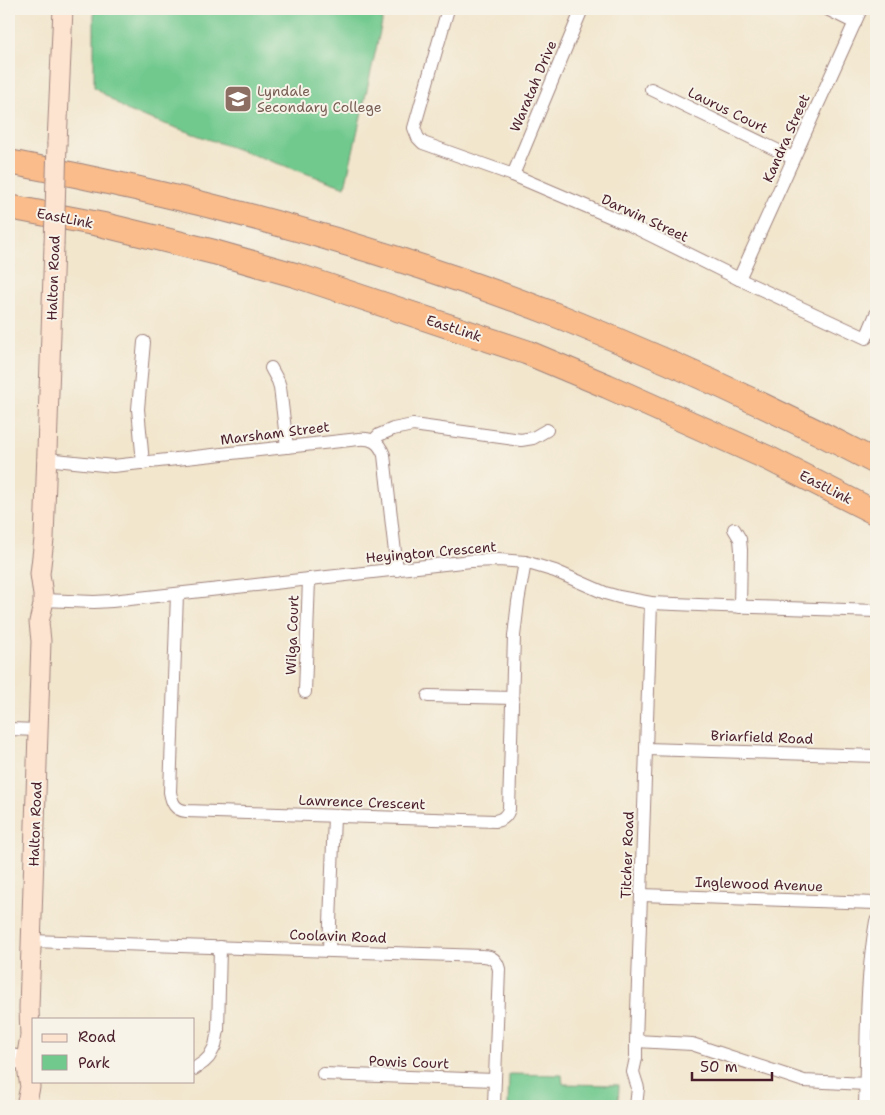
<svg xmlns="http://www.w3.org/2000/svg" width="885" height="1115" font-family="'Shantell Sans',sans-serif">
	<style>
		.green { fill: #71c98e; stroke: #5e745c }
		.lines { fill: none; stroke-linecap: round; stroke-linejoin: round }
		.minor-casing { stroke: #9e827c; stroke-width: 14 }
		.secondary-casing { stroke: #9e827c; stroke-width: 21 }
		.motorway-casing { stroke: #9e827c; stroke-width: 26 }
		.minor { stroke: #fff; stroke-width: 12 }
		.secondary { stroke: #fde4d0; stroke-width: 19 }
		.motorway { stroke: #f9bc8a; stroke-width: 24 }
		.secondary-bridge-casing { stroke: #9e827c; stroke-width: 21; stroke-linecap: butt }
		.secondary-bridge { stroke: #fde4d0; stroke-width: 19 }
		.labels { text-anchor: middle; stroke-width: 4; stroke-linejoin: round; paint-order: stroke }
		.street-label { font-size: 14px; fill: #4a1f2b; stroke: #f7f3e8 }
		.education-label { font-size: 14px; fill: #785e54; stroke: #f7f3e8; text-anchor: start }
	</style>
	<rect width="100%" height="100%" fill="#f7f3e8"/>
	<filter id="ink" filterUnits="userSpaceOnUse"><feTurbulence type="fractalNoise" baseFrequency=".02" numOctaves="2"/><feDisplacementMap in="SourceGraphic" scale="10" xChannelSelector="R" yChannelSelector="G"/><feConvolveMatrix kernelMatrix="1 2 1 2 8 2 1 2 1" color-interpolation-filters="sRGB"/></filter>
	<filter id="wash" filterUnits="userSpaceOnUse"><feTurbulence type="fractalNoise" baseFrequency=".0096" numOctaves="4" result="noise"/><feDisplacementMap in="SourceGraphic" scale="20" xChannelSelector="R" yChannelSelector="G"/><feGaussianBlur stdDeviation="1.12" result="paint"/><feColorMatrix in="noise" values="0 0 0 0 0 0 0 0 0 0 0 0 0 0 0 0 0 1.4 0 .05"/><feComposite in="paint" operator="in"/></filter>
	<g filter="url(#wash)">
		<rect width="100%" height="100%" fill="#f2e6cd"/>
		<g class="green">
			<polygon points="94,9 385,9 345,187 128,111 94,87"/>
			<polygon points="509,1074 562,1075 563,1084 619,1085 618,1106 508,1106"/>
		</g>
	</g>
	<g filter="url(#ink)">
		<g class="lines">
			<defs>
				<g id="minor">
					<polyline points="448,9 414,128 418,138 423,143 513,175 630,225 739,279 866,338 876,314"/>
					<polyline points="827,9 855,23"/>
					<polyline points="651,89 793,158"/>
					<polyline points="513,175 582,9"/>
					<polyline points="739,279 861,9"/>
					<polyline points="271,368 278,381 280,387 287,447"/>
					<polyline points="374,440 379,435 393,429 413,425 521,440 533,438 547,430"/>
					<path d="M46,459L113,466L359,439C372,438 379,442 384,455L397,570"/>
					<polyline points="143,463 138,409 144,342"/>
					<polyline points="734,529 740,539 741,550 740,607"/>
					<path d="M177,594L170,792C172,803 175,810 186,811L495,821C502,820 507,816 509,809L514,636L518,602L525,562"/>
					<polyline points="43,600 94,602 112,601 471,561 498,560 525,562 555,571 605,593 619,597 651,603 722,606 876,611"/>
					<polyline points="305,692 309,579"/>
					<polyline points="428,696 513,698"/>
					<polyline points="9,729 38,730"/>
					<polyline points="646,749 876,756"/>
					<polyline points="641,895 876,903"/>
					<path d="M31,941L483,956C492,956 497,961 499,969L494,1106"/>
					<polyline points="329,950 334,816"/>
					<polyline points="636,1041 692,1044 804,1081 866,1084"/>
					<polyline points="9,1055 13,1055 26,1060"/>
					<polyline points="9,1064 26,1060"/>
					<polyline points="194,1069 204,1062 209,1057 215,1046 218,1030 220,947"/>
					<polyline points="323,1074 495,1080"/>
					<polyline points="636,1106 638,1088 633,1072 636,1058 636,1041 651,603"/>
					<path d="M865,1106C867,1045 865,982 876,921"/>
				</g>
				<g id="secondary">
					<polyline points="57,143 63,9"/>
					<polyline points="26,1106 30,1087 26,1060 30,1036 29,1008 41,641 39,622 43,605 43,595 40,574 44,539 54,245"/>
				</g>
				<g id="motorway">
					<path d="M9,162C197,197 382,247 561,317C668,360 773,408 876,462"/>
					<polyline points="9,207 104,225 214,252 295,275 526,352 607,386 770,459 876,513"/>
				</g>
			</defs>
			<use href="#minor" class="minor-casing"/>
			<use href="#secondary" class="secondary-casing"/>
			<use href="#motorway" class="motorway-casing"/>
			<use href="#minor" class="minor"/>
			<use href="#secondary" class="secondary"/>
			<use href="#motorway" class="motorway"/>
			<defs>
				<polyline id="secondary-bridge" points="54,245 57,143"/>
			</defs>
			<use href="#secondary-bridge" class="secondary-bridge-casing"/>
			<use href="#secondary-bridge" class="secondary-bridge"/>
		</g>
	</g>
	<defs>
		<symbol id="school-square" viewBox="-11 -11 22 22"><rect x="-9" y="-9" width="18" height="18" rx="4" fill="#8d6e63" stroke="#f7f3e8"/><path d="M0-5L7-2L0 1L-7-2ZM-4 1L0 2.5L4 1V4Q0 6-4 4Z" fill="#fff"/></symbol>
	</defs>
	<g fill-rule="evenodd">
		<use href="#school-square" x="222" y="83" width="32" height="32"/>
	</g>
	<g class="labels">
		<g class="street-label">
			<text transform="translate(533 86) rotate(-67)" y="5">Waratah Drive</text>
			<text transform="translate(728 110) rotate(26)" y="5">Laurus Court</text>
			<text transform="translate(786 138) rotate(-66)" y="5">Kandra Street</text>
			<text transform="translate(65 218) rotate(11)" y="5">EastLink</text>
			<text transform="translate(645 218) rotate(25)" y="5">Darwin Street</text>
			<text transform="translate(53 278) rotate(-88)" y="5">Halton Road</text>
			<text transform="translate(454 328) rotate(18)" y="5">EastLink</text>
			<text transform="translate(275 433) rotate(-7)" y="5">Marsham Street</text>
			<text transform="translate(826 487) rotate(27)" y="5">EastLink</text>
			<text transform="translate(431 552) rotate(-5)" y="5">Heyington Crescent</text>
			<text transform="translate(292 635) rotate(-88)" y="5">Wilga Court</text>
			<text transform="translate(762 737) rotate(2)" y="5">Briarfield Road</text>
			<text transform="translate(362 802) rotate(2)" y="5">Lawrence Crescent</text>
			<text transform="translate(35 824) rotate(-88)" y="5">Halton Road</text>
			<text transform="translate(627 855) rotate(-88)" y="5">Titcher Road</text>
			<text transform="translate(759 884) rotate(2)" y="5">Inglewood Avenue</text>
			<text transform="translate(338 936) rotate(2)" y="5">Coolavin Road</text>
			<text transform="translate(409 1062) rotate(2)" y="5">Powis Court</text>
		</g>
		<g class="education-label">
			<text x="257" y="96">Lyndale<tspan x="257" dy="16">Secondary College</tspan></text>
		</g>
	</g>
	<rect width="885" height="1115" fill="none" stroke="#f7f3e8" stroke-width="30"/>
	<rect x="32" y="1018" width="162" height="65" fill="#f7f3e8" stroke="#b29e9c"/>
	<rect x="42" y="1034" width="25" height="8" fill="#fde4d0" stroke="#b29e9c"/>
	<text x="78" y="1042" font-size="15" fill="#4a1f2b">Road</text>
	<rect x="42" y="1055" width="25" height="15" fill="#71c98e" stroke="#b29e9c"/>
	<text x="78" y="1068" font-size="15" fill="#4a1f2b">Park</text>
	<path d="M692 1072v8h80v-8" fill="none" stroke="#4a1f2b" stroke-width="2.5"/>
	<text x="700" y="1072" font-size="15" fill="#4a1f2b" stroke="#f7f3e8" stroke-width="4" paint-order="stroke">50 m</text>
</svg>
